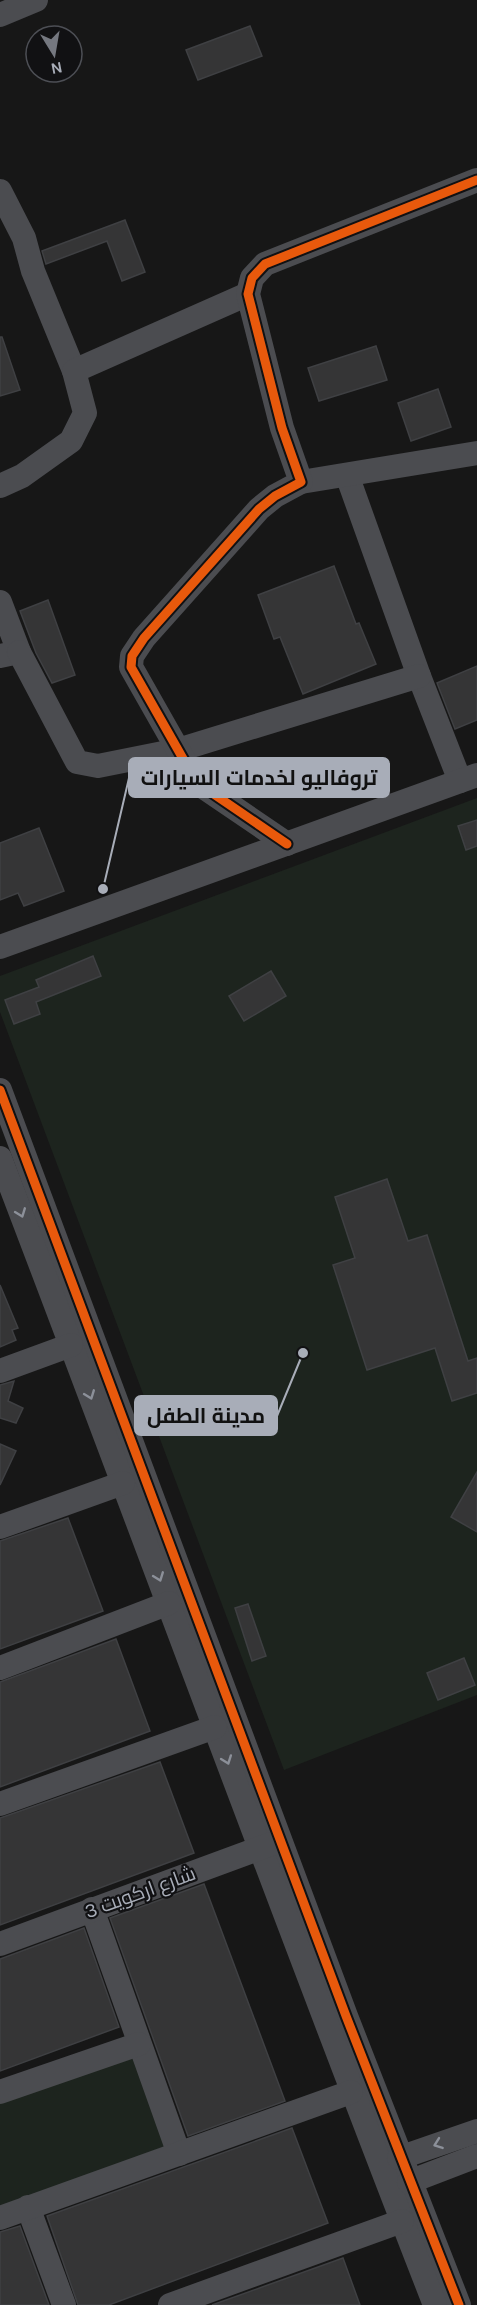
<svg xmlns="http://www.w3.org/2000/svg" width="477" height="2305" font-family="Karla,Cairo,sans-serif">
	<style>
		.green { fill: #1d241e }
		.building { fill: #353536; stroke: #3f4043; stroke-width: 1.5 }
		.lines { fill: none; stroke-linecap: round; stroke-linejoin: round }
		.minor { stroke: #4b4c50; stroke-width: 24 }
		.cycleway-casing { stroke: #111113; stroke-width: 13 }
		.cycleway { stroke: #e8590c; stroke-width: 9 }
		.oneway { stroke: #8c9099 }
		.labels { text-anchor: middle; stroke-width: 4.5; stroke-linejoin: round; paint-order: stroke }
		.street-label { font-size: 20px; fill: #a8adb8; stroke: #111113 }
		.leader { fill: none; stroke: #a8adb8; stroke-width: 2 }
		.callout-dot { fill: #a8adb8; stroke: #111113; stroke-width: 2 }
		.callout { fill: #a8adb8; stroke: #a8adb8; stroke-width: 2 }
		.callout-label { font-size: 21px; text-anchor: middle; font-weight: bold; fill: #111 }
	</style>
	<rect width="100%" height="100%" fill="#171717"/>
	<g class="green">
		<polygon points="477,798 477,1695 284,1770 0,1012 0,976"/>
		<polygon points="133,2051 171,2144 0,2208 0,2099"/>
	</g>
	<g class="building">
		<polygon points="250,26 262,56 198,80 186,50"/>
		<polygon points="125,220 145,272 122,281 107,241 46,264 42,251"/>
		<polygon points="0,337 2,337 20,390 0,396"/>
		<polygon points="376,346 387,380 319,401 308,368"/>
		<polygon points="438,389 451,427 411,441 398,403"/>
		<polygon points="334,566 356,624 359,623 376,664 303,694 280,637 274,639 258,595"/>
		<polygon points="48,600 75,675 52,683 36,653 20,611"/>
		<polygon points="477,666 477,720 455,729 437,683"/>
		<polygon points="477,820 477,846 466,850 458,826"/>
		<polygon points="39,828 64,891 24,906 18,893 0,900 0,843"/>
		<polygon points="93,956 101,976 36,1002 40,1014 14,1024 5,1000 39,987 36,980"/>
		<polygon points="271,971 286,996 244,1021 229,996"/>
		<polygon points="387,1179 408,1241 427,1235 468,1361 477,1358 477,1393 452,1401 435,1348 367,1370 333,1265 355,1258 335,1197"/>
		<polygon points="0,1285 18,1328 12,1330 16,1340 0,1347"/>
		<polygon points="14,1381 8,1401 23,1408 16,1423 0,1418 0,1385"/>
		<polygon points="0,1444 16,1451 0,1485"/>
		<polygon points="477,1472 477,1532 451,1517"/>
		<polygon points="68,1518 103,1611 0,1649 0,1541"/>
		<polygon points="248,1604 266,1656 252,1661 235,1608"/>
		<polygon points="116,1639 150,1731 0,1787 0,1682"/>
		<polygon points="464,1658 475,1685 438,1700 427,1673"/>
		<polygon points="160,1762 194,1853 0,1925 0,1818"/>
		<polygon points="204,1884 285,2101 188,2136 110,1918"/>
		<polygon points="84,1928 119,2027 0,2071 0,1959"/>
		<polygon points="292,2128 328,2223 109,2305 78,2305 47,2216"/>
		<polygon points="20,2226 49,2305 0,2305 0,2232"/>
		<polygon points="343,2258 360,2305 212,2305"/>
	</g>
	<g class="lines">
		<g class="minor">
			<polyline points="0,15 36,0"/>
			<polyline points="0,191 24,238 33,271 74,371"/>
			<polyline points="347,475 419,676 460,781"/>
			<polyline points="301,482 477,453"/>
			<polyline points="0,486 22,476 71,441 85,413 74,371 248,294"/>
			<polyline points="0,602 19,652 0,656"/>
			<polyline points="19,652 77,762 98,766 178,750 419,676"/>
			<polyline points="287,844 202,786 194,778 131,667 132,656 144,638 259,509 275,496 301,482 282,428 248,294 252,278 265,264 477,180"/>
			<polyline points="0,947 477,775"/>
			<polyline points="0,1090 346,2016 459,2305"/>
			<path d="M0,1158C146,1540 286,1924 435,2305"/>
			<polyline points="0,1371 71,1345"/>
			<polyline points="0,1527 123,1483"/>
			<polyline points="0,1668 169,1603"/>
			<polyline points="0,1804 215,1727"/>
			<polyline points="92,1909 179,2154"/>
			<polyline points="0,1944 274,1843"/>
			<polyline points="0,2092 139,2044"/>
			<polyline points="399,2158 477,2131"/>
			<polyline points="409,2182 477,2156"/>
			<polyline points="28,2207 64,2305"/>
			<polyline points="0,2218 351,2092"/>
			<polyline points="170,2305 402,2221"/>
		</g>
		<defs>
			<g id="cycleway">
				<polyline points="287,844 202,786 194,778 131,667 132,656 144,638 259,509 275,496 301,482 282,428 248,294 252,278 265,264 477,180"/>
				<polyline points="0,1090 346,2016 459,2305"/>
			</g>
		</defs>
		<use href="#cycleway" class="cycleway-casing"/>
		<use href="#cycleway" class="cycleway"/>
	</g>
	<defs><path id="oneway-chevron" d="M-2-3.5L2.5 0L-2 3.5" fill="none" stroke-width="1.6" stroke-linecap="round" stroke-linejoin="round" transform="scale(1.5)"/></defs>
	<g class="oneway">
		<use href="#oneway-chevron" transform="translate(21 1213) rotate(69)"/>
		<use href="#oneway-chevron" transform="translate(90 1395) rotate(69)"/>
		<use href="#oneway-chevron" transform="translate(159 1577) rotate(69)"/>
		<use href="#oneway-chevron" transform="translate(227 1760) rotate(70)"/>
		<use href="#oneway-chevron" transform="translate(438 2144) rotate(160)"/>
	</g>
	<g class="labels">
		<g class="street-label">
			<text transform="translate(140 1892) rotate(-20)" y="7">شارع اركويت 3</text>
		</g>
	</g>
	<path class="leader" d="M103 889L129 778M303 1353L277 1416"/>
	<g class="callout-dot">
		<circle cx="103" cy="889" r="6"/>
		<circle cx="303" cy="1353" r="6"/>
	</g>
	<g class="callout">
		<rect x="129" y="758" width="260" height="39" rx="6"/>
		<rect x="135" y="1396" width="142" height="39" rx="6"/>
	</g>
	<g class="callout-label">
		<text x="259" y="785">تروفاليو لخدمات السيارات</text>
		<text x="206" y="1423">مدينة الطفل</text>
	</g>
	<g transform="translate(54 54) rotate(169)"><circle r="28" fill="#111113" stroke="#4d4f55" stroke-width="1.5"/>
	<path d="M0-4.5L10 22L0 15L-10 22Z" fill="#757880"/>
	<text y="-9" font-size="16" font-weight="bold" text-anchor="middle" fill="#a8adb8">N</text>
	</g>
</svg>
